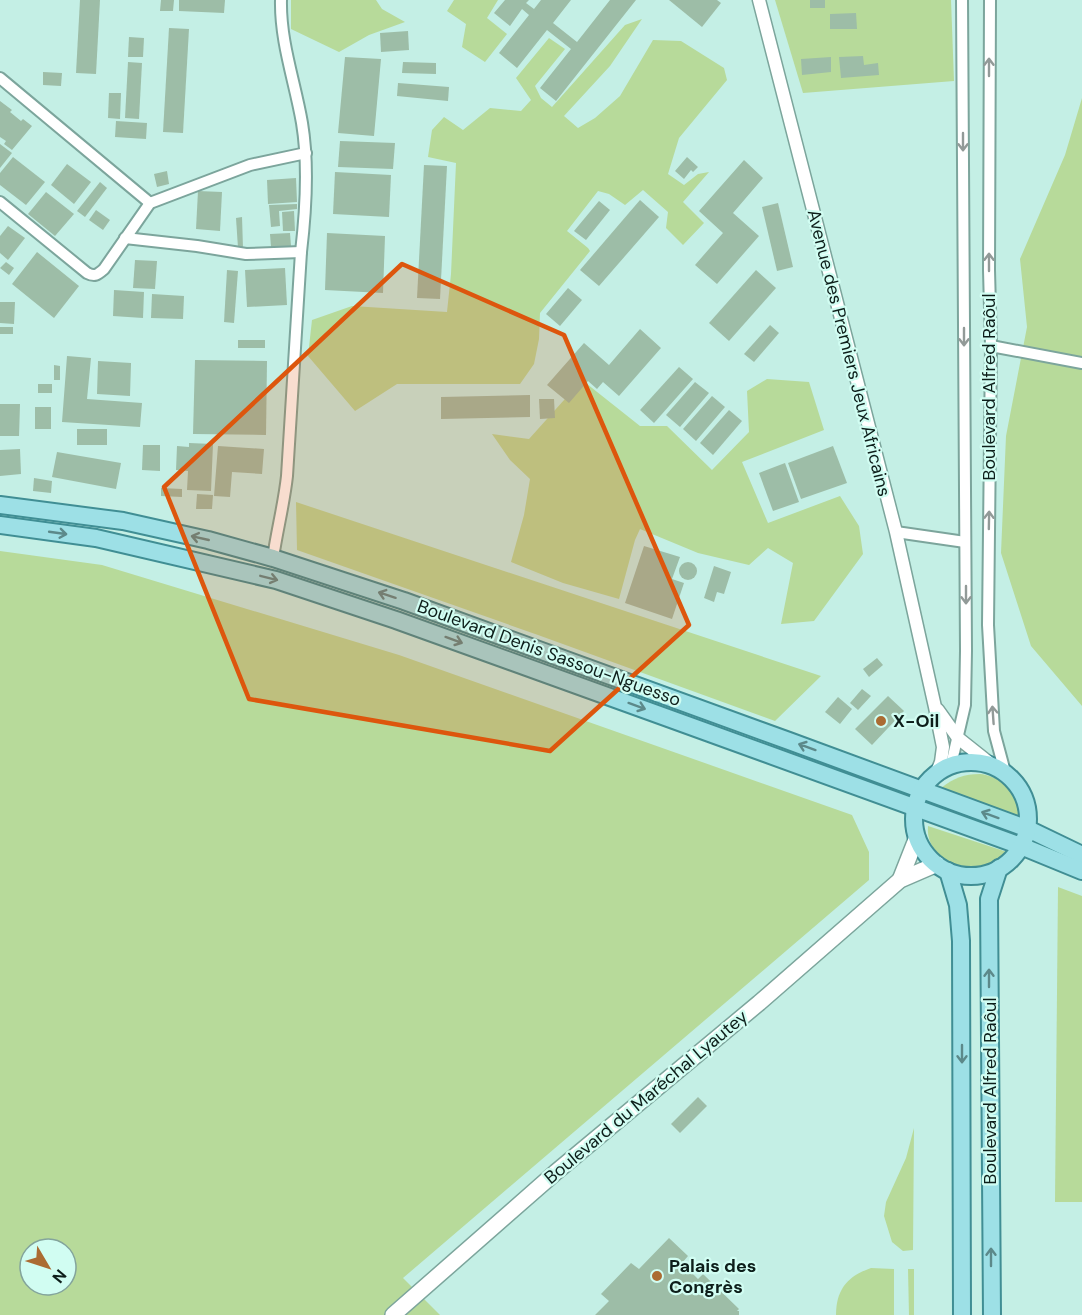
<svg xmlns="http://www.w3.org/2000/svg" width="1082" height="1315" font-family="'DM Sans',sans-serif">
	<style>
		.green { fill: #b7da9a; fill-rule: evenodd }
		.building { fill: #9dbda7 }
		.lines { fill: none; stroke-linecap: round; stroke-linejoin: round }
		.minor-casing { stroke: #7ca59c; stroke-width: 14 }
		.tertiary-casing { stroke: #7ca59c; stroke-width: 15 }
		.secondary-casing { stroke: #7ca59c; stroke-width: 18 }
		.primary-casing { stroke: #408e94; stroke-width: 20 }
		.minor { stroke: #fff; stroke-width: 10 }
		.tertiary { stroke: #fff; stroke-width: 12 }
		.secondary { stroke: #fff; stroke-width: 15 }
		.primary { stroke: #9de0e6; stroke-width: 16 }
		.oneway { stroke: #929a98 }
		.oneway2 { stroke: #5c898a }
		.marked { fill: #dd560d; fill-opacity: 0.2; stroke: #dd560d; stroke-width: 4.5; stroke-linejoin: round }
		.poi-dot { fill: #ab6c33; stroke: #d1fdf2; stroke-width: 2 }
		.labels { text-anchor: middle; stroke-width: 4.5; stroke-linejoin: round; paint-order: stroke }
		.street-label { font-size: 18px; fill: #0d1e1a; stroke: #d1fdf2 }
		.poi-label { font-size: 18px; font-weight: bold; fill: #0d1e1a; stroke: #d1fdf2; text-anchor: start }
	</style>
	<rect width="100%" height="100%" fill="#c4efe5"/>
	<g class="green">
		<polygon points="291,0 376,0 382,9 405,22 369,35 339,52 291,29"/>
		<polygon points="454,0 498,0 487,18 507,34 485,62 462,47 466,24 447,11"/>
		<polygon points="775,0 951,0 954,81 803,93"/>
		<polygon points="642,19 610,66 564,116 578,128 595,118 620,96 653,40 681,41 724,68 727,80 679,138 668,174 684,185 698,174 709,172 683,202 704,223 683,245 666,228 668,212 643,190 625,205 609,194 598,191 567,231 588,248 590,251 540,313 539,339 534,364 520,384 397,384 355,411 308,356 312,320 352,306 447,312 451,274 456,163 428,157 432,130 444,117 463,130 490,108 521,111 531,100 516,78 549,38 565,49 535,86 541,98 552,107 625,25"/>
		<polygon points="1082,98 1082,706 1031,646 1001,553 1006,436 1027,327 1020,259 1065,155"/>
		<polygon points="767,379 809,382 824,430 742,462 768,523 840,496 859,526 863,554 814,621 781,624 793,563 768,548 749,565 698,553 640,529 635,540 619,599 563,583 511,562 524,515 530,479 510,460 492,434 529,439 582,380 640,426 667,426 712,470 749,432 747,391"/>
		<polygon points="296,502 821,676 775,721 538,635 297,550"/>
		<path d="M0,551L102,565L399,655L852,815L869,852V880L403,1278L440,1315H0ZM30,1249H66V1285H30Z"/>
		<path d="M980,774C995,775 1012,787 1018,802C1020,807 1020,812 1020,817L941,788C954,778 964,774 980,774Z"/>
		<path d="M928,826L1007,852C987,884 924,866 928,826Z"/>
		<polygon points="1058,887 1082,896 1082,1202 1055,1202"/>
		<polygon points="914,1128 913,1250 903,1251 892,1242 884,1216 886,1202 906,1158"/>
		<path d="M871,1268L894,1269V1315H836C836,1289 848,1276 871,1268Z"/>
		<polygon points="908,1269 914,1269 914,1315 909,1315"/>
	</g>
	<g class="building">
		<polygon points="80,0 100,0 96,74 76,73"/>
		<polygon points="161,0 174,0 173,11 160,11"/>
		<polygon points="179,0 225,0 224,13 179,11"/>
		<polygon points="505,0 529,0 526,3 534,9 541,0 571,0 553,23 577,42 610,0 636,0 556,101 540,88 571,49 547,30 517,68 499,53 529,15 522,9 510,26 494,13"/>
		<polygon points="669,0 717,0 721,3 702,27"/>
		<rect x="810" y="0" width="15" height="8"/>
		<polygon points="856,13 857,29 830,29 830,14"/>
		<polygon points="169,28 189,29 183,133 163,132"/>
		<polygon points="408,31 409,50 381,52 380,33"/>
		<polygon points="129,37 144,38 143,57 128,57"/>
		<polygon points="863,56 864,65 878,63 879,75 841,78 839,57"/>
		<polygon points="345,57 381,59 374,136 338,133"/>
		<polygon points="831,57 831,72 802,75 801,59"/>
		<polygon points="128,62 142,63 139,119 125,118"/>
		<polygon points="403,62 436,63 436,74 402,73"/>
		<polygon points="43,72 62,73 61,86 43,85"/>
		<polygon points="398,83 449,87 448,101 397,96"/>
		<polygon points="109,93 121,93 120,119 108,118"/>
		<polygon points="0,101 12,110 10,112 21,121 23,119 32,126 12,150 4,144 6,141 0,137"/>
		<polygon points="116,121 147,123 146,139 115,137"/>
		<polygon points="340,141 395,143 393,169 338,167"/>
		<polygon points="0,144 12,153 0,168"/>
		<polygon points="13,157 45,182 26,205 0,185 0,173"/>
		<polygon points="687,157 698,167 693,172 691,170 684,179 675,171"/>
		<polygon points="744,160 763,178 733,213 759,236 717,284 695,265 723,233 699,211"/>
		<polygon points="67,164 91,182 74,204 51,185"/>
		<polygon points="424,165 447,166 440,299 417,298"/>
		<polygon points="167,171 169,184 157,187 154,174"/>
		<polygon points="335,172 391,175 389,217 333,214"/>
		<polygon points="296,178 297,202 268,204 267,180"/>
		<polygon points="100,182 107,188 85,217 77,211"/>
		<polygon points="198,191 222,192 220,231 196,229"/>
		<polygon points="46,192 74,214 55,236 28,214"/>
		<polygon points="640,200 659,217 599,286 580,270"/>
		<polygon points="599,201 610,210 586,240 574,231"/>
		<polygon points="778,203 793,267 777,271 762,207"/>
		<polygon points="297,204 297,209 279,211 280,226 271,227 269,205"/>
		<polygon points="96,210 110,220 103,230 89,220"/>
		<polygon points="294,211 295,231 283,231 282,212"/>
		<polygon points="242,217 243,248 238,248 236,218"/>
		<polygon points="8,226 25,238 8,260 0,253 0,236"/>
		<polygon points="290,233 291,246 271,247 270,234"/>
		<polygon points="327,233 385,236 383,293 325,290"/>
		<polygon points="37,252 79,286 54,318 12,284"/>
		<polygon points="135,260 157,261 155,289 133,288"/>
		<polygon points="6,262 14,268 9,275 0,268"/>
		<polygon points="285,268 287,305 247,307 245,270"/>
		<polygon points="227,270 238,271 234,323 224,322"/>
		<polygon points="756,270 776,288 729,341 709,323"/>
		<polygon points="568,288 582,300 560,326 546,314"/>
		<polygon points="114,290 144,292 143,318 113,316"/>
		<polygon points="152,294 184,296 183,319 151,318"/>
		<polygon points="0,302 15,302 14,324 0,323"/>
		<polygon points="770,325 779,333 754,362 744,354"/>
		<rect x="0" y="327" width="13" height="7"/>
		<polygon points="640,329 661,348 619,396 603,382 597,389 588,381 569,403 547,385 584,343 609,365"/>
		<rect x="238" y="340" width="27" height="8"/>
		<polygon points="67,356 91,358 87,399 142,403 140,427 62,422"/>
		<polygon points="195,360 267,361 266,435 193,434"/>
		<polygon points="98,361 131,363 130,396 97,394"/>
		<polygon points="54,365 60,366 60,380 54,380"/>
		<polygon points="679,367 693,379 654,423 640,410"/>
		<polygon points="695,382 709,393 680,427 666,415"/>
		<rect x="38" y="384" width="14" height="9"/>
		<polygon points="530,395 530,417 441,419 441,397"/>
		<polygon points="712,396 725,407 696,441 683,429"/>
		<polygon points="539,399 554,399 555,418 540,419"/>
		<polygon points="0,404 20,404 19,436 0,436"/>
		<rect x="35" y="407" width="16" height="22"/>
		<polygon points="729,410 742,421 713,455 700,443"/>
		<rect x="77" y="429" width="30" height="16"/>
		<polygon points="189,443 213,444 211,491 187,490 188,471 176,470 177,446 189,447"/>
		<polygon points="143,445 160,445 160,471 142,470"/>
		<polygon points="218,446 264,449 262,474 232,472 230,497 214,496"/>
		<polygon points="833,446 847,483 801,499 788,463"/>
		<polygon points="20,449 21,474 0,476 0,450"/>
		<polygon points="57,452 121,463 116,489 52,477"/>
		<polygon points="785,463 799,502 773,511 759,473"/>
		<polygon points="34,478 52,481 51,493 33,491"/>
		<polygon points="161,488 182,489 182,497 161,496"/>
		<polygon points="197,494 213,495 212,509 196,509"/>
		<polygon points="644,546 680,557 672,579 684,583 672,619 625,603"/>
		<circle cx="688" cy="571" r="9"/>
		<polygon points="714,566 731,572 724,594 717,592 714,602 704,598"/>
		<polygon points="877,658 883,665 869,677 863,669"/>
		<polygon points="862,689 871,696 858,710 850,703"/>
		<polygon points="888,696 904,711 872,745 855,729"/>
		<polygon points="838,697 852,709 840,724 825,712"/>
		<polygon points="698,1097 707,1106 680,1133 671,1124"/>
		<polygon points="669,1238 688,1256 682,1263 698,1279 703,1274 739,1309 737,1311 739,1311 739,1315 595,1315 609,1301 601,1294 631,1263 639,1269"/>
	</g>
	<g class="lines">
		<defs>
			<g id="minor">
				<polyline points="990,0 989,270 991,346 988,625 994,731 1005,772"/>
				<polyline points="0,78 150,203"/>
				<path d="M0,202L87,273C95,277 97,275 104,269L150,203L250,165L306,153"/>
				<polyline points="125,238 197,246 246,254 301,252"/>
				<polyline points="991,346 1082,363"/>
				<polyline points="896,532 965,542"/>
				<path d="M273,558C277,530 284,504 287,476L301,252C306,210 309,165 302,123C295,82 280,42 281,0"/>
				<polyline points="951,765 965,705 966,651 962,0"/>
			</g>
			<g id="tertiary">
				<polyline points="759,0 896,532 935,707 943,747 941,762 936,774"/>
				<polyline points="938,710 958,738 992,765"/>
			</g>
			<g id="secondary">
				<polyline points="900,880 917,837"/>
				<polyline points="393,1315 556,1172 759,1003 900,880 937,864"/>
			</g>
			<g id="primary">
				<polyline points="0,505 123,521 208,540 273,558 404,601 789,741 1028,829 1082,855"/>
				<polyline points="0,525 96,538 276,580 396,620 668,718 1021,846 1082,871"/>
				<circle cx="971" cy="819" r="57"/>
				<polyline points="948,871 958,905 961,941 962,1315"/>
				<polyline points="992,1315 989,899 999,868"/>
			</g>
		</defs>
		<use href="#minor" class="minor-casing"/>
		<use href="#tertiary" class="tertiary-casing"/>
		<use href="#secondary" class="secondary-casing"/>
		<use href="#primary" class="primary-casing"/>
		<use href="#minor" class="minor"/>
		<use href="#tertiary" class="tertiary"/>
		<use href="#secondary" class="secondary"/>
		<use href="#primary" class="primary"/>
	</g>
	<defs><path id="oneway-shaft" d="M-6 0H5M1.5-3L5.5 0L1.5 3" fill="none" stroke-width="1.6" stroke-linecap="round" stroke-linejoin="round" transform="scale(1.5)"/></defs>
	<g class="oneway">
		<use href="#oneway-shaft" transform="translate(989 67) rotate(-90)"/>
		<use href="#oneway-shaft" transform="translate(963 142) rotate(90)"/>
		<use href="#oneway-shaft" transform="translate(989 262) rotate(-90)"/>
		<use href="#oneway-shaft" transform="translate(964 337) rotate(90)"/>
		<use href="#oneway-shaft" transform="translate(989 520) rotate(-89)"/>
		<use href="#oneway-shaft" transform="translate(966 595) rotate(90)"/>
		<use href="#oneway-shaft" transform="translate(993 715) rotate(-94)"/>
	</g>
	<g class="oneway2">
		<use href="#oneway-shaft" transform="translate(58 533) rotate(8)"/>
		<use href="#oneway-shaft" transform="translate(200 538) rotate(-167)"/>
		<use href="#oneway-shaft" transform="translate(269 578) rotate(14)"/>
		<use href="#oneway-shaft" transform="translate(387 595) rotate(-162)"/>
		<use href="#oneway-shaft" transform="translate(454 640) rotate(20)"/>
		<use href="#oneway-shaft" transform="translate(637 706) rotate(20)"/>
		<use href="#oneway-shaft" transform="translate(807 747) rotate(-160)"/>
		<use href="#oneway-shaft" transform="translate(990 815) rotate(-160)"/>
		<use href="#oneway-shaft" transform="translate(989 978) rotate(-90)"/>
		<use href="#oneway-shaft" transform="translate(962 1054) rotate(90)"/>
		<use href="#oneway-shaft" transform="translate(991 1257) rotate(-90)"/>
	</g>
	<path class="marked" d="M402,264L564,335L689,625L550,751L249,699L164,487Z"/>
	<g class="poi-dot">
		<circle cx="881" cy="721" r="6"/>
		<circle cx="657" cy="1276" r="6"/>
	</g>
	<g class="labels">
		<g class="street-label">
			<text transform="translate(849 353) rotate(76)" y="6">Avenue des Premiers Jeux Africains</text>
			<text transform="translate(989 387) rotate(-90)" y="6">Boulevard Alfred Raôul</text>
			<text transform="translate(549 653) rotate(20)" y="6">Boulevard Denis Sassou-Nguesso</text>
			<text transform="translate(990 1091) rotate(-90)" y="6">Boulevard Alfred Raôul</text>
			<text transform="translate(646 1097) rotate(-40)" y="6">Boulevard du Maréchal Lyautey</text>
		</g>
		<g class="poi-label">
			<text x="893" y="727">X-Oil</text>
			<text x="669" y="1272">Palais des<tspan x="669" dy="21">Congrès</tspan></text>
		</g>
	</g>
	<g transform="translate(48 1267) rotate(129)"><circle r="28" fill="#d1fdf2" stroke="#83a49c" stroke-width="1.5"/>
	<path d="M0-4.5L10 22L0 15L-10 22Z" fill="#ab6c33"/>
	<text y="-9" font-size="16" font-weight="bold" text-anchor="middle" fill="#0d1e1a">N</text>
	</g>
</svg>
